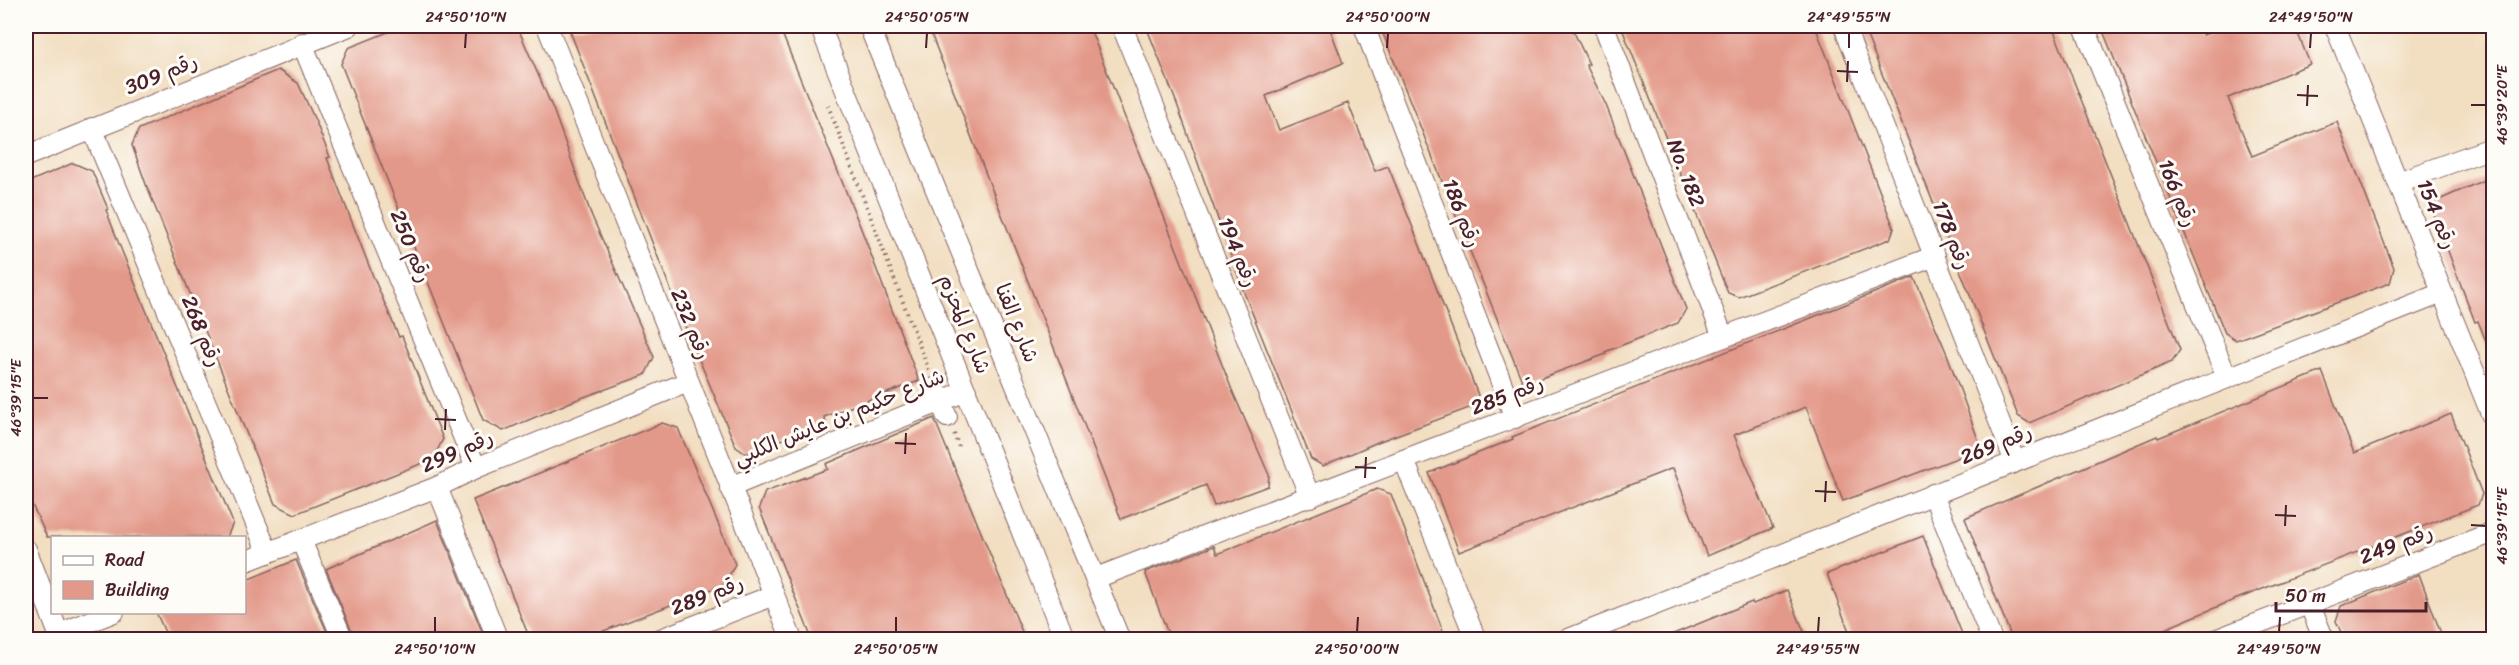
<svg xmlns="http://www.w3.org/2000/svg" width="2519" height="665" font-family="Sriracha,'Playpen Sans Arabic',sans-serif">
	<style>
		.building { fill: #e39989 }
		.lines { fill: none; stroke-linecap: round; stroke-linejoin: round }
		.minor-casing { stroke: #856260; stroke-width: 22 }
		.path { stroke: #856260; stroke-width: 4; stroke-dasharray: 1.5 4.5; stroke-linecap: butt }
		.minor { stroke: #fff; stroke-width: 20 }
		.ticks { fill: none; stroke: #4a1f2b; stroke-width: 2 }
		.labels { text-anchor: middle; stroke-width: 6; stroke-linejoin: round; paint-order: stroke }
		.street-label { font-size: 21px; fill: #4a1f2b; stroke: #fdfcf7 }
		.neatline { fill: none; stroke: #4a1f2b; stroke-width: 2 }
		.ticks-label { font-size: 15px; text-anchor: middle; fill: #4a1f2b }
	</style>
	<rect width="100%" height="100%" fill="#fdfcf7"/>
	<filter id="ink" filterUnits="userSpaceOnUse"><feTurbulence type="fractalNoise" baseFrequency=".0167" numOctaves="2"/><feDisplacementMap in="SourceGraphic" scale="12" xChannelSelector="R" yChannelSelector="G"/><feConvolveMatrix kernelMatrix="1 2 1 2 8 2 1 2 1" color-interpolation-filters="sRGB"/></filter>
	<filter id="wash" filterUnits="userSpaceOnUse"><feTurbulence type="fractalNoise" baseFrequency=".008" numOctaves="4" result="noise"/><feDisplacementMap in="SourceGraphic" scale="24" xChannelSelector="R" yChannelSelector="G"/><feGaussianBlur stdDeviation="1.35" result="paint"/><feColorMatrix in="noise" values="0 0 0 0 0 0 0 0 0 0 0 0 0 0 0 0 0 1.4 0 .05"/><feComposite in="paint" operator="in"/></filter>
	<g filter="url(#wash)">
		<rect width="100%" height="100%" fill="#f2dec1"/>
		<g id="blocks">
			<g class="building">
				<polygon points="403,26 517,26 553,109 591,214 654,357 645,375 573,401 503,431 483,420 341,64 348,48"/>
				<polygon points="568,26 779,26 862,231 919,381 824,417 826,422 746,454 736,447 682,319"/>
				<polygon points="928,26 1089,26 1232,390 1269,475 1268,486 1214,506 1206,485 1121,519"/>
				<polygon points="1146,26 1329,26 1343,63 1266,96 1279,130 1348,103 1375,171 1388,166 1415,233 1478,395 1472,407 1380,441 1323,466 1311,459 1245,295 1177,104"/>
				<polygon points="1380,26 1571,26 1589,64 1586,65 1606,105 1686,309 1678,323 1605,352 1606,354 1528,383 1522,381"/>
				<polygon points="1621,26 1815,26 1894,228 1890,239 1739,297 1728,293"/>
				<polygon points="1863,26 2052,26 2180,350 2172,362 2029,423 2018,416"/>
				<polygon points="2101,26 2197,26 2203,35 2227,26 2295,26 2310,64 2228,98 2252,156 2337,122 2394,268 2390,283 2236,340 2225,333"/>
				<polygon points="278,70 298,83 315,120 330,157 327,158 373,276 399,337 402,336 443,439 433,459 295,514 275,504 147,187 132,145 139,129"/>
				<polygon points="73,163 92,171 108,209 106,210 119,244 233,523 227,537 47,537 26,492 26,183"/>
				<polygon points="2493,176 2493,357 2492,357 2478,321 2475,322 2430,204"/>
				<polygon points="1914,277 1947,354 1979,442 1973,452 1843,501 1806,407 1734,435 1773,528 1707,556 1673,468 1459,552 1429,473 1513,439 1512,437"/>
				<polygon points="2322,371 2354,453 2451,414 2482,494 2478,505 2224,604 2141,639 2012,639 1965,518 2157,436 2158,438"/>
				<polygon points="934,418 1025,639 812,639 759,508 765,492 828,469 826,464"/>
				<polygon points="662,423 678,428 735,564 725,584 583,639 530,639 473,500"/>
				<polygon points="1377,489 1391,494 1446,639 1170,639 1145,572 1214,546 1217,554"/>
				<polygon points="437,520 485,639 355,639 326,569"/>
				<polygon points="1923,536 1964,639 1852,639 1827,574"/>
				<polygon points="296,560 330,639 168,639 156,612 244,612 244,581"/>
				<polygon points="2419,574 2443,639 2344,639 2336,621 2341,606"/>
				<polygon points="1787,590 1807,639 1661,639 1752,602 1753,604"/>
			</g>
		</g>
	</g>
	<g filter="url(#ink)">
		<use href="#blocks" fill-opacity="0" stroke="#856260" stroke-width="1.5"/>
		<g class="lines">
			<defs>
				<g id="minor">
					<polyline points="547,26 792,640"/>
					<polyline points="820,26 1065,640"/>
					<polyline points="869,26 1120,640"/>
					<polyline points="1122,26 1310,497"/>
					<polyline points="1364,26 1515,418"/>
					<polyline points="1604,26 1723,337"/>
					<polyline points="1844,26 2015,462"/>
					<polyline points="2084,26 2227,378"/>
					<polyline points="2335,26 2494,421"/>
					<polyline points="302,43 476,468"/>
					<polyline points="92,128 268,553"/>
					<polyline points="26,156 349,26"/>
					<polyline points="2398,182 2494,147"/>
					<polyline points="935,388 947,417"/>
					<polyline points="1404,460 1476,640"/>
					<polyline points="437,487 498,640"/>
					<polyline points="730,487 966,391"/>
					<polyline points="1933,494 1992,640"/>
					<polyline points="301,540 343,640"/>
					<polyline points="26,549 61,640"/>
					<polyline points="244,562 437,487 476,468 688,382"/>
					<polyline points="1096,578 1935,256"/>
					<polyline points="2309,603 2324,640"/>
					<polyline points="59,634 114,612"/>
					<polyline points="658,640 774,595"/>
					<polyline points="1566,640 2442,293"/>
					<polyline points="2215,640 2494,532"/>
				</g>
			</defs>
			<use href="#minor" class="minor-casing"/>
			<g class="path">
				<polyline points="828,105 930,373"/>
				<polyline points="954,434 959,447"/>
			</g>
			<use href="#minor" class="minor"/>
		</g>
	</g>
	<path class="ticks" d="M465,48L466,33M926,48L927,33M1387,48L1388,33M1849,48V33M2310,48L2311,33M1837,71L1858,72M1847,82L1848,61M2297,95L2318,96M2471,105H2486M2307,106L2308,85M33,398H48M435,419L456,420M445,430L446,409M895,443L916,444M905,454L906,433M1355,467L1376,468M1365,478L1366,457M1815,491L1836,492M1825,502L1826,481M2275,515L2296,516M2471,525L2486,526M2285,526L2286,505M435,632V617M896,632V617M1357,632L1358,617M1818,632L1819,617M2279,632L2280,617"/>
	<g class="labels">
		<g class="street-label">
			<text transform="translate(161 74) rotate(-22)" y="7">رقم 309</text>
			<text transform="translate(1686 173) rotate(69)" y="7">No. 182</text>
			<text transform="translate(2178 193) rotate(68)" y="7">رقم 166</text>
			<text transform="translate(1462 213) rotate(69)" y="7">رقم 186</text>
			<text transform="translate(2437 214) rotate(68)" y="7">رقم 154</text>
			<text transform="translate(1952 235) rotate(69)" y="7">رقم 178</text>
			<text transform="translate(411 246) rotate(68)" y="7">رقم 250</text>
			<text transform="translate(1238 252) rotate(68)" y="7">رقم 194</text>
			<text transform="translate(1017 323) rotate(68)" y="7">شارع القنا</text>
			<text transform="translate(691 324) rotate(68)" y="7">رقم 232</text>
			<text transform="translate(965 324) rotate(68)" y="7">شارع المحزم</text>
			<text transform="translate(202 331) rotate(68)" y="7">رقم 268</text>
			<text transform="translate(1507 395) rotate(-21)" y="7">رقم 285</text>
			<text transform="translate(839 417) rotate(-22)" y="7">شارع حكيم بن عايش الكلبي</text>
			<text transform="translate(1996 444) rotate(-22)" y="7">رقم 269</text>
			<text transform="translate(457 451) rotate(-24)" y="7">رقم 299</text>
			<text transform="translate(2396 544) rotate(-21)" y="7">رقم 249</text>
			<text transform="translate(707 595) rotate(-21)" y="7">رقم 289</text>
		</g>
	</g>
	<rect width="2519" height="665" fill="none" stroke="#fdfcf7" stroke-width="66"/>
	<rect x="51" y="536" width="195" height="78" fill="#fdfcf7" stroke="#b5a4a5" stroke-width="1.5"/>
	<rect x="63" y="556" width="30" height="9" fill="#ffffff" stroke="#b5a4a5" stroke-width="1.5"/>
	<text x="105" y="566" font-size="18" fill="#4a1f2b">Road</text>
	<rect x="63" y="581" width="30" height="18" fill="#e39989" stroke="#b5a4a5" stroke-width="1.5"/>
	<text x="105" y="596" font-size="18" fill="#4a1f2b">Building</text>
	<path d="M2276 602v9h150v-9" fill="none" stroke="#4a1f2b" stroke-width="3"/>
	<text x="2285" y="602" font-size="18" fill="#4a1f2b" stroke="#fdfcf7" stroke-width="4.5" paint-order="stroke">50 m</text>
	<rect x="33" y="33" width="2453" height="599" class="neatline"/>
	<g class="ticks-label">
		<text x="466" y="22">24°50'10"N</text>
		<text x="927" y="22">24°50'05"N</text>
		<text x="1388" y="22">24°50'00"N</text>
		<text x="1849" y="22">24°49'55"N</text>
		<text x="2311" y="22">24°49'50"N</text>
		<text transform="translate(2502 105) rotate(-90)" y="5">46°39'20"E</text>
		<text transform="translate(16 398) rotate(-90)" y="5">46°39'15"E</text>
		<text transform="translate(2502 526) rotate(-90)" y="5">46°39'15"E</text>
		<text x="435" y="654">24°50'10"N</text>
		<text x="896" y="654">24°50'05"N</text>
		<text x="1357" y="654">24°50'00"N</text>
		<text x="1818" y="654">24°49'55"N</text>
		<text x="2279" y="654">24°49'50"N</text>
	</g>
</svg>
